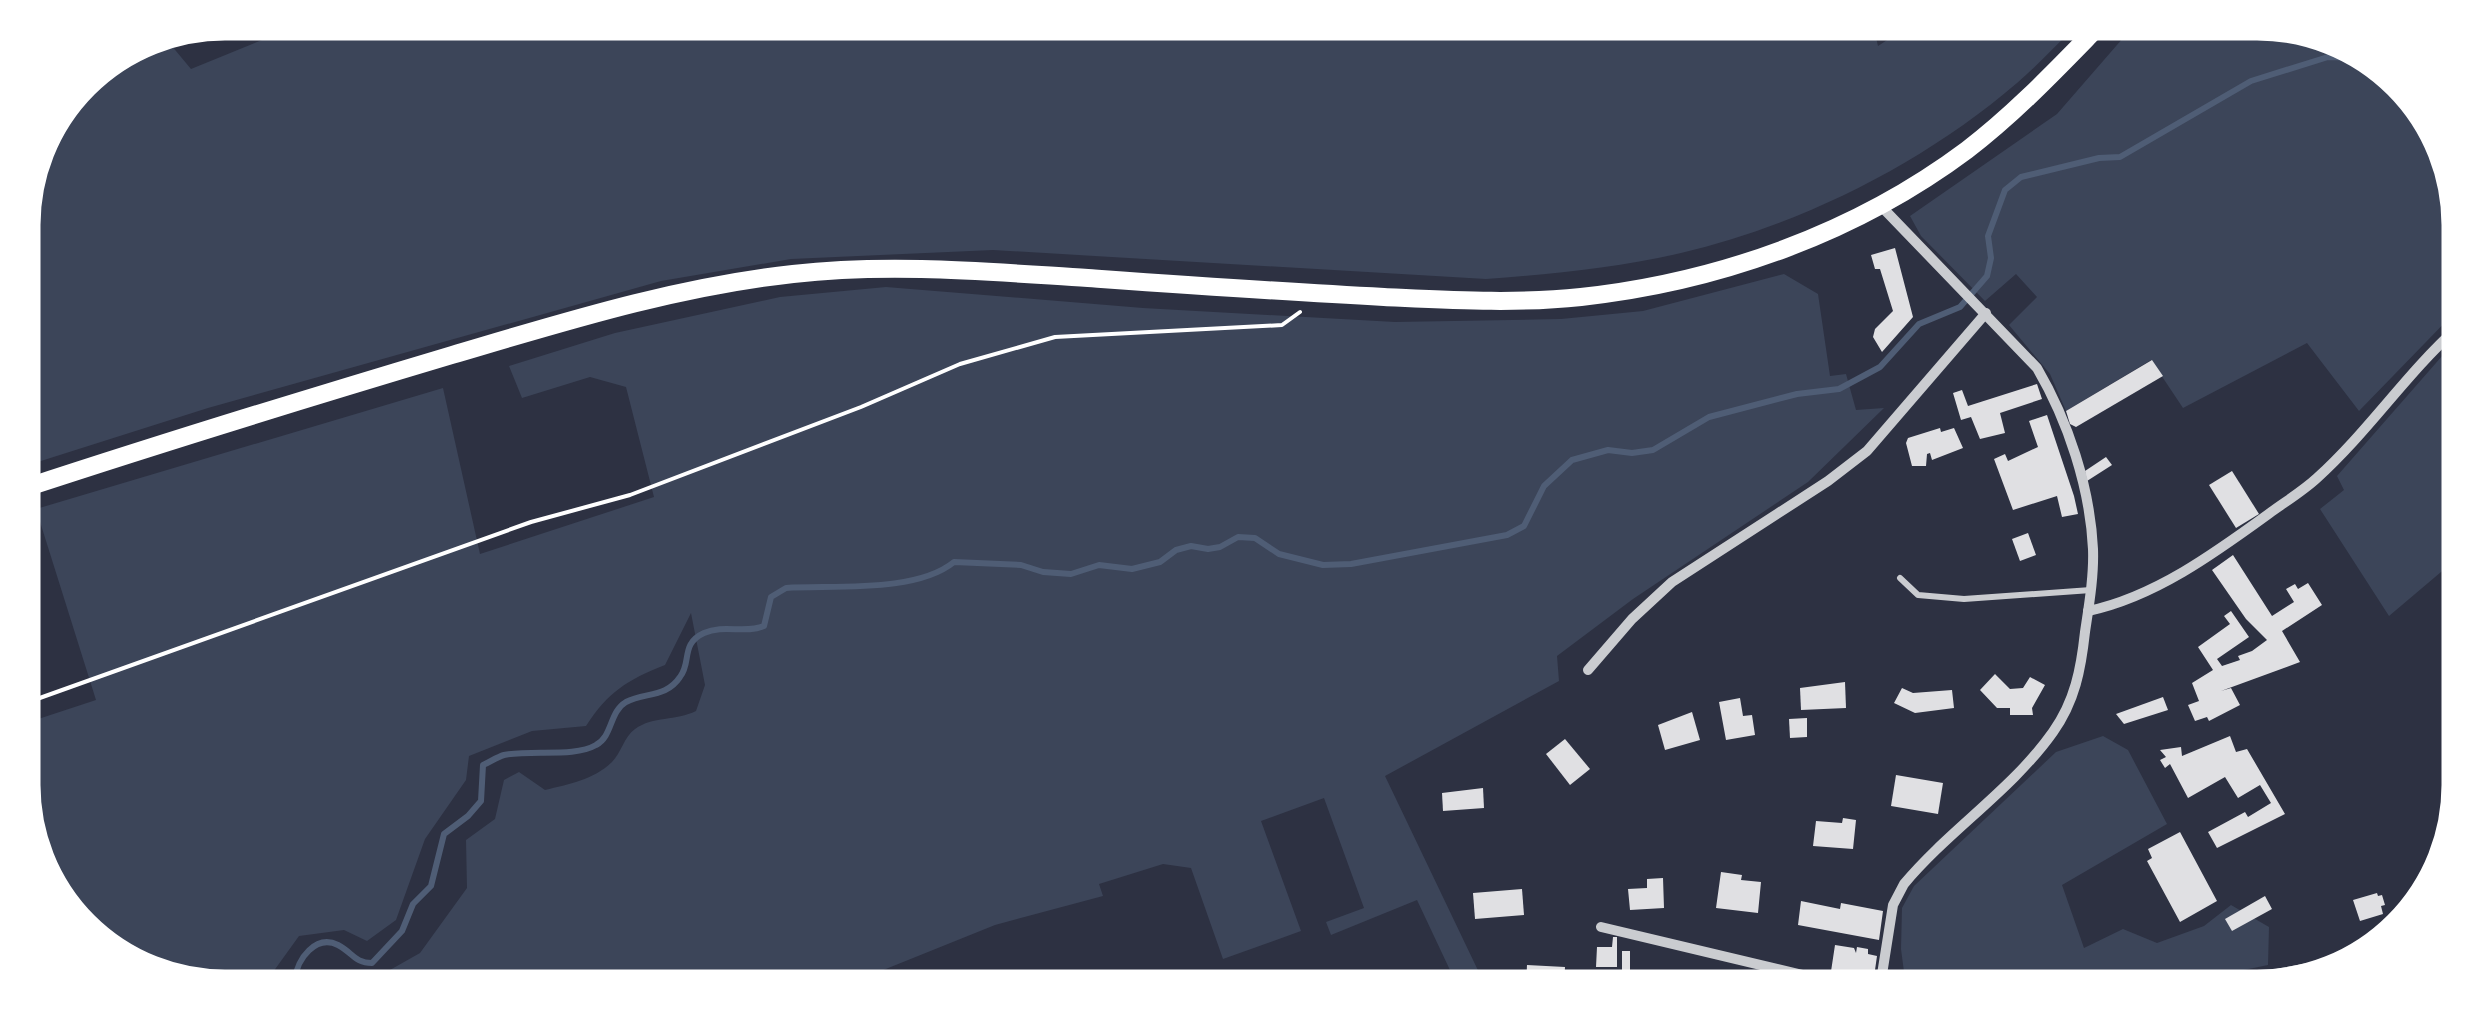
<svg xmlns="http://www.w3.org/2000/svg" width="2481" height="1009" font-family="Commissioner,sans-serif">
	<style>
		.green { fill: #3c4559 }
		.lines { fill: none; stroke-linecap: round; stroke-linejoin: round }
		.stream { stroke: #4f5d75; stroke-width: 6 }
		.building { fill: #e0e0e3 }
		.path { stroke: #fff; stroke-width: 4 }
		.service { stroke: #caccd0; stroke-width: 6 }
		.minor { stroke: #caccd0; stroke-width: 10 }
		.tertiary { stroke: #caccd0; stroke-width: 15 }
		.primary { stroke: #fff; stroke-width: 18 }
		.rim { fill: none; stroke: #fff; stroke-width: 5 }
	</style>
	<rect width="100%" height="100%" fill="#2d3142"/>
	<g class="green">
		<path d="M311,20L1874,29L1878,46L1904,29L2072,30C2054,47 2037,66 2017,83C1924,163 1801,225 1681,253C1618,268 1551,274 1486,279L993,250L791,259L661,281L208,408L22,467L20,210L41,134L89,71L147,35L161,33L191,69Z"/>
		<polygon points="2130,30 2323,31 2418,99 2459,197 2458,309 2359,411 2307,343 2183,408 2151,360 2066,411 2050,374 2009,325 2037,297 2016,274 1985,301 1921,236 1910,216 2057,114"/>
		<path d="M1784,274L1818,294L1830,376L1846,374L1856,410L1884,408L1808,482L1633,599L1557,656L1559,681L1385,776L1485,985H1457L1417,900L1331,935L1326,922L1364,908L1324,798L1261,821L1301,931L1223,959L1191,868L1163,864L1099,884L1103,896L995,925L856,981H842L840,977L823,981L374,979L420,953L467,888L466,840L495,819L504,780L519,772L545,790C569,784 593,780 612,762C621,753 624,737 635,729C653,716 676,721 696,711L705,685L691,613L665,665C627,680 608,692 586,726L532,731L469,756L466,780L425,839L396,920L367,941L344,930L299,936L268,979L155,976L70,919L24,824L23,724L96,700L36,509L443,388L480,554L654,497L626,387L590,377L522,398L509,366L615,333L780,297L886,287L1143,308L1395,322L1561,319L1643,311Z"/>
		<polygon points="2457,339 2454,561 2389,616 2320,509 2344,490 2337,476"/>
		<polygon points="2103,736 2128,750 2167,824 2062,885 2084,948 2123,929 2157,943 2204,926 2231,905 2269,927 2268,965 2156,988 1906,987 1901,949 1902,908 1914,886 2056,752"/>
	</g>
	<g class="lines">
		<path class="stream" d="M295,979C297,959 316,934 338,945C353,953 355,963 372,963L402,931L413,904L431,886L444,834L468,816L481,801L483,765C490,762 497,757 504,755C531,749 574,758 596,745C613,736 609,712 626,702C645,692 666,698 680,677C692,662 680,644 704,633C724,624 745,634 764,626L771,597L786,588C834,585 916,593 954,562L1021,565L1043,572L1071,574L1099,565L1132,569L1160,562L1176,550L1191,546L1208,549L1220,547L1238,537L1255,538L1279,554L1323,565L1351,564L1507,535L1524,526L1544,486L1572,460L1608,450L1632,453L1653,450L1709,417L1797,394L1839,389L1880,367L1919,324L1960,307L1987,276L1991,258L1988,236L2005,190L2021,177L2099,158L2120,157L2251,81L2328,57L2361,58"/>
	</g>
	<g class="building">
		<polygon points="1895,248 1913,317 1882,352 1873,337 1875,329 1893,311 1880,269 1875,269 1871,255"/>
		<polygon points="2152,360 2163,376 2076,427 2070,424 2066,411"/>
		<polygon points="2037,384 2042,399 2000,413 2005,433 1980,439 1971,417 1961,420 1953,393 1962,390 1968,406"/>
		<polygon points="2047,415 2074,496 2078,514 2062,517 2057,496 2013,510 1994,459 2005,454 2008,461 2038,447 2029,421"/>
		<polygon points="1940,428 1941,432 1954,428 1963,448 1932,460 1930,453 1927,454 1926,466 1912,466 1906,443 1908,438"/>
		<polygon points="2106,457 2112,465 2087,481 2085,471"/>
		<polygon points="2232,471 2259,514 2236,528 2209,485"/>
		<polygon points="2028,533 2036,555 2020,561 2012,539"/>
		<polygon points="2233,555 2272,616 2294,602 2286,589 2295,584 2298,589 2308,583 2322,605 2282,631 2300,662 2221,691 2231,688 2240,705 2209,721 2207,717 2195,721 2188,705 2199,701 2192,683 2213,670 2198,647 2230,624 2224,616 2231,611 2249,637 2217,659 2222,666 2240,660 2238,656 2252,651 2267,640 2246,619 2212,570"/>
		<polygon points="1995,674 2010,689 2023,688 2030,677 2045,685 2032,708 2033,715 2010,715 2010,708 1997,708 1980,690"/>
		<polygon points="1845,682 1846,708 1801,710 1800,688"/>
		<polygon points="1902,688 1913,693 1952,690 1954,708 1915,713 1894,703"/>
		<polygon points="2163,697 2168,710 2124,724 2116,714"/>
		<polygon points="1740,698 1743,716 1752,715 1755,735 1726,740 1719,702"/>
		<polygon points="1692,712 1700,740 1665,750 1658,725"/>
		<polygon points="1807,718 1807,737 1790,738 1789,719"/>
		<polygon points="2230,736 2236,752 2247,749 2285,814 2217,848 2208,832 2245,812 2248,817 2271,803 2260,785 2238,798 2225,777 2188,798 2170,764 2165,768 2160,760 2166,757 2160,750 2181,747 2182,756"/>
		<polygon points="1565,739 1590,769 1570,785 1546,754"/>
		<polygon points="1896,775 1943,783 1938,814 1891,806"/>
		<polygon points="1483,788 1484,808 1443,811 1442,793"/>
		<polygon points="1843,818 1856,820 1853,849 1813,846 1816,821 1842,823"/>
		<polygon points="2180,832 2217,901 2180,922 2147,861 2152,858 2148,849"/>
		<polygon points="1721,872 1742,875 1741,880 1761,882 1758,913 1716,908"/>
		<polygon points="1663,878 1664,908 1630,910 1628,889 1647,888 1647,879"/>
		<polygon points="1522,889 1524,915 1475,919 1473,893"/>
		<polygon points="2377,893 2378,896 2382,895 2385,905 2381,906 2383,914 2360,921 2353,900"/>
		<polygon points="2265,896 2272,909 2232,931 2225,919"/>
		<polygon points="1801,901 1840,909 1841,903 1883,911 1879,940 1798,925"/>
		<polygon points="1613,937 1617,937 1617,967 1596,967 1597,947 1612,947"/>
		<polygon points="1835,945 1854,948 1856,953 1857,947 1868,949 1868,954 1877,956 1873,984 1830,978"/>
		<rect x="1622" y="951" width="8" height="22"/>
		<polygon points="1527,965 1565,967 1564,985 1526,985"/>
		<polygon points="1748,971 1762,972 1759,986 1746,986"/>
		<polygon points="1688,976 1708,977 1715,979 1715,986 1688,986"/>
	</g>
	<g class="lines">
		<polyline class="path" points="23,704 531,522 630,495 861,407 960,364 1055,337 1282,325 1300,312"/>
		<polyline class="service" points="1900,578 1918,595 1964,599 2091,590"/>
		<g class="minor">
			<path d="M1879,204L2037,368C2068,421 2090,487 2093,549C2094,576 2089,605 2085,632C2081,669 2075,701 2053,732C2012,790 1949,830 1904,884L1893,905L1880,987"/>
			<path d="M2088,611C2156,597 2219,550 2274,510C2288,500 2304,490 2317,478C2368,432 2406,374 2457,328"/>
			<polyline points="1588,670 1632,619 1672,582 1828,481 1867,451 1986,313"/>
			<polyline points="1601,927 1849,986"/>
		</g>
		<polyline class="tertiary" points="2215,988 2327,967"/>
		<path class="primary" d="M22,489C165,442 308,398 452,355C564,322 675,287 793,274C891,263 990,272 1088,278C1187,285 1285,292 1384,297C1450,300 1516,304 1581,297C1719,282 1856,233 1967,150C2014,114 2054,72 2095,30"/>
	</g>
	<path d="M0 0H2481V1009H0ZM225 38H2257A187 187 0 0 1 2444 225V785A187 187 0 0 1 2257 972H225A187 187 0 0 1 38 785V225A187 187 0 0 1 225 38Z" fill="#fff" fill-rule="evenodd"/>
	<path class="rim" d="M225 38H2257A187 187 0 0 1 2444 225V785A187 187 0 0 1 2257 972H225A187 187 0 0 1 38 785V225A187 187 0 0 1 225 38Z"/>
</svg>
